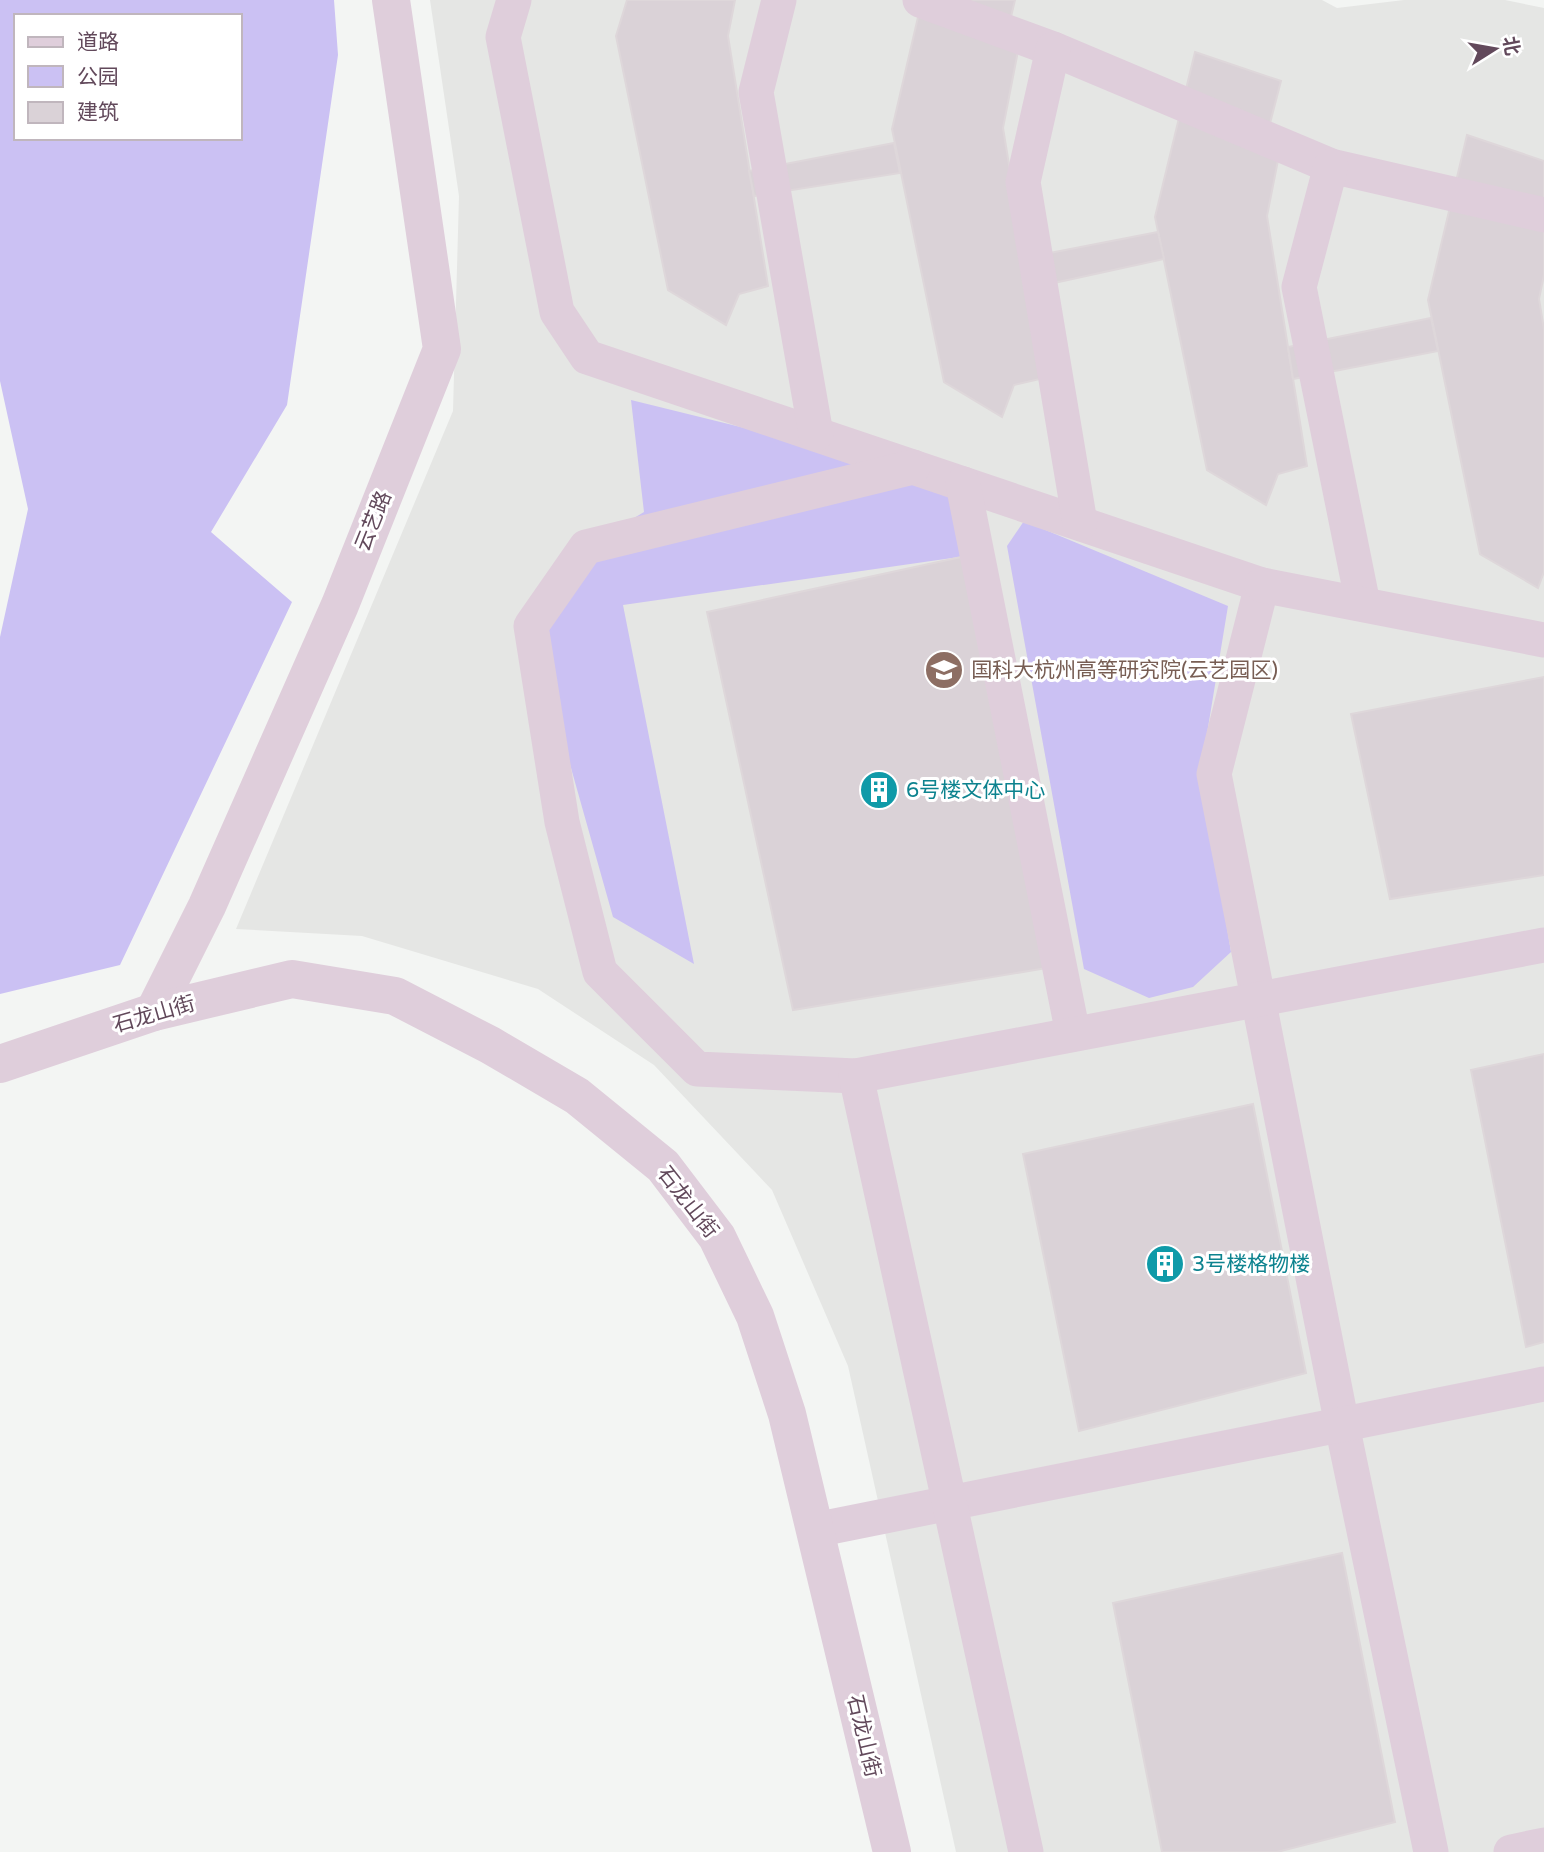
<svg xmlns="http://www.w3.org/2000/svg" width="1544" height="1852" font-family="'Varela Round','Noto Sans SC',sans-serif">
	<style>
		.education { fill: #e5e6e4 }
		.green { fill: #cbc1f3; fill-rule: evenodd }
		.building { fill: #dad2d7; stroke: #ded7da; stroke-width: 2 }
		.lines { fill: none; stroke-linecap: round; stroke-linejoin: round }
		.minor { stroke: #dfcedb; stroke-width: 35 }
		.tertiary { stroke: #dfcedb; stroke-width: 38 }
		.labels { text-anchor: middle; stroke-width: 6; stroke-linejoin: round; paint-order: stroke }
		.street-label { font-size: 21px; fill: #62495b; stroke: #fff }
		.education-label { font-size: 21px; fill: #785e54; stroke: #fff; text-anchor: start }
		.culture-label { font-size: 21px; fill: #0d838f; stroke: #fff; text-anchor: start }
	</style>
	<rect width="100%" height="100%" fill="#f3f5f3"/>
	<polygon class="education" points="430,0 1322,0 1337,8 1404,0 1505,0 1544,8 1544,1852 956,1852 848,1366 772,1190 654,1065 538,989 362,936 236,929 453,411 459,196"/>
	<g class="green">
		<path d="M0,0H334L338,55L287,405L211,532L292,602L120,965L0,994V637L28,509L0,381ZM16,16H240V138H16Z"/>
		<polygon points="631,400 944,477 966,556 623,605 694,964 613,917 531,626 586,547 644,512"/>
		<polygon points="1024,521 1228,606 1201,770 1231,952 1193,987 1149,998 1084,969 1007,546"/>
	</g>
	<g class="building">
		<polygon points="627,0 735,0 728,36 768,286 739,294 726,325 668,290 616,36"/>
		<polygon points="922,0 1015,0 1005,42 1019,46 1003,128 1044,378 1014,385 1002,417 944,382 892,129"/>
		<polygon points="1195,52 1281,81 1268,131 1283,135 1267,216 1307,466 1278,474 1266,505 1207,470 1155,217"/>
		<polygon points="1467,135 1544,161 1544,275 1539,299 1544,329 1544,572 1538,588 1480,554 1428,300"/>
		<polygon points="894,143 900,173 754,196 749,171"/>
		<polygon points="1158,232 1164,259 1040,286 1024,258"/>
		<polygon points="1431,318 1438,351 1293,379 1288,347"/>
		<polygon points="966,556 1047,968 793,1010 707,612"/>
		<polygon points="1544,677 1544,875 1390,899 1351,714"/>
		<polygon points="1544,1054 1544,1342 1526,1347 1471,1070"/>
		<polygon points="1253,1104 1306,1373 1079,1431 1023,1154"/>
		<polygon points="1342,1553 1395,1822 1277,1852 1162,1852 1113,1603"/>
	</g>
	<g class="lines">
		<g class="minor">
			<polyline points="514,0 503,37 557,312 587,357 1262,585 1214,774 1342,1425 1431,1852"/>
			<polyline points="779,0 756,92 816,434"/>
			<polyline points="920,0 1053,49 1331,166 1544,215"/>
			<polyline points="1053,49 1023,182 1080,523"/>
			<polyline points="1331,166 1299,287 1363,604"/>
			<polyline points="963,484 1073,1034"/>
			<polyline points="1262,585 1544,640"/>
			<polyline points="856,1076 697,1069 600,972 562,822 531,626 586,547 913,467"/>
			<polyline points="815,1530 1544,1384"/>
			<polyline points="1026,1852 856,1076 1544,945"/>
			<polyline points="1511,1852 1544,1845"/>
		</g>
		<g class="tertiary">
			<polyline points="154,1012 207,906 340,605 442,349 391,0"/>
			<polyline points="0,1064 154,1012 292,979 395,996 490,1045 577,1096 663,1166 717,1237 755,1316 787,1414 892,1852"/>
		</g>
	</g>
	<defs>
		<symbol id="university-disc" viewBox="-11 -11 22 22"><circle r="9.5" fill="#8d6e63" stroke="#fff"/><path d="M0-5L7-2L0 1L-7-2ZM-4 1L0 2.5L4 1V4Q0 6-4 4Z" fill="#fff"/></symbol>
		<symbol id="building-disc" viewBox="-11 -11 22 22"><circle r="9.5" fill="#0f9aa8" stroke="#fff"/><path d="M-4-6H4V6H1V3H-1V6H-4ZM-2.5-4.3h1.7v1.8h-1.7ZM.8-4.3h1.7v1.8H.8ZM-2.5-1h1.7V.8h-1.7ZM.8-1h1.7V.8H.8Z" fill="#fff"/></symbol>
	</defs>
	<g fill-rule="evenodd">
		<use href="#university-disc" x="922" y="648" width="44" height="44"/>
		<use href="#building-disc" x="857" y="768" width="44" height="44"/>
		<use href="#building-disc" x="1143" y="1242" width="44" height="44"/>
	</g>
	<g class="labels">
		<g class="street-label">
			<text transform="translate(373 521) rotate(-68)" y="7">云艺路</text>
			<text transform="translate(154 1014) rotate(-16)" y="7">石龙山街</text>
			<text transform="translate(688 1202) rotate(52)" y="7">石龙山街</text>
			<text transform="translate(864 1736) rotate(77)" y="7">石龙山街</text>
		</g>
		<g class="education-label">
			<text x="971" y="677">国科大杭州高等研究院(云艺园区)</text>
		</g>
		<g class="culture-label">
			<text x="906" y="797">6号楼文体中心</text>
			<text x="1192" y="1271">3号楼格物楼</text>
		</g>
	</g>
	<rect x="14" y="14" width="228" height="126" fill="#ffffff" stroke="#c0b6bd" stroke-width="2"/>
	<rect x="28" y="37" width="35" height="10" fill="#dfcedb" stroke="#c0b6bd" stroke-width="2"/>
	<text x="77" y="49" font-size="21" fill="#62495b">道路</text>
	<rect x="28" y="66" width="35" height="21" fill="#cbc1f3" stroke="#c0b6bd" stroke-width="2"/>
	<text x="77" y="84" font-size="21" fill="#62495b">公园</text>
	<rect x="28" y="102" width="35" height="21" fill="#dad2d7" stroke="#c0b6bd" stroke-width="2"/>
	<text x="77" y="119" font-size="21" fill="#62495b">建筑</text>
	<g transform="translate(1495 49) rotate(79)" stroke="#ffffff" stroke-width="5" paint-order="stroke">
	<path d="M0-5L12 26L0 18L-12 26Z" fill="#62495b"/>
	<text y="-10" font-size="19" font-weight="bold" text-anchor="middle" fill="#62495b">北</text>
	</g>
</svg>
